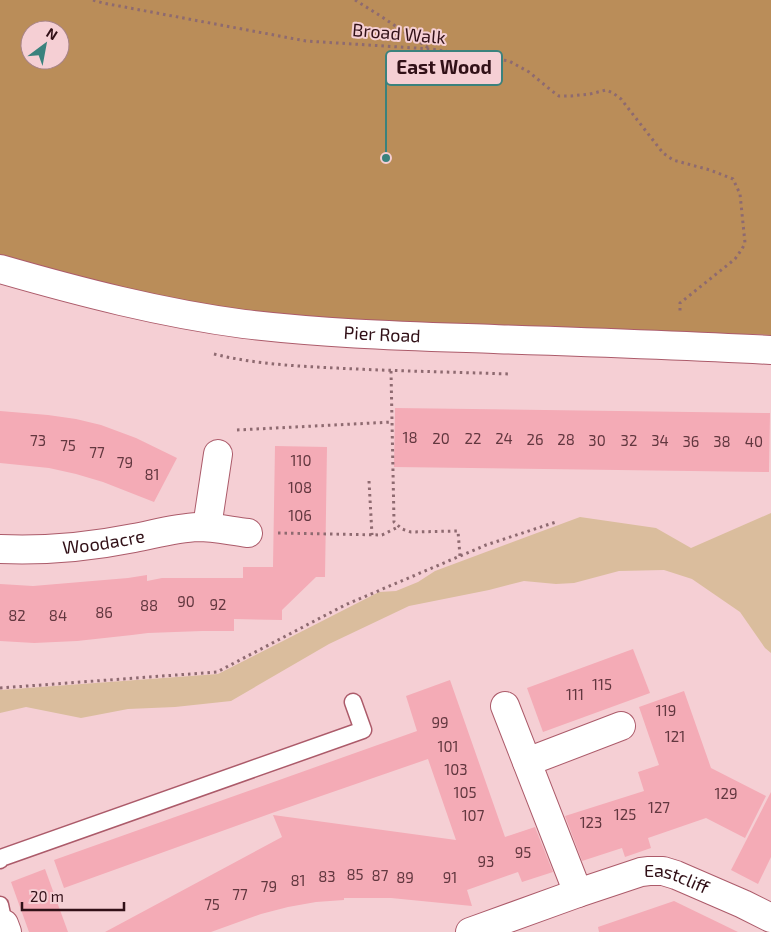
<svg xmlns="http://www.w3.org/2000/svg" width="771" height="932" font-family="'Exo 2',sans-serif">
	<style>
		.green { fill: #dabd9d }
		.forest { fill: #ba8d59; fill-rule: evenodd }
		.building { fill: #f4abb6 }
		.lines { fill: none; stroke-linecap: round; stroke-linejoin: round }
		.service-casing { stroke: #ac5b6a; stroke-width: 19 }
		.minor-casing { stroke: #ac5b6a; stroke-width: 30 }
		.path { stroke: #8e6a70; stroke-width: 3; stroke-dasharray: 2.5 4; stroke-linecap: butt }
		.service { stroke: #fff; stroke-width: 16 }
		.minor { stroke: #fff; stroke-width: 28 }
		.labels { text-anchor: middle; stroke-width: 4; stroke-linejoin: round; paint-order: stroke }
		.number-label { font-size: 15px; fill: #62373f }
		.street-label { font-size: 18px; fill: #311017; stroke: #f5cfd4 }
		.leader { fill: none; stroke: #3a827d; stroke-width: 2 }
		.callout-dot { fill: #3a827d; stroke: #f5cfd4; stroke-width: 2 }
		.callout { fill: #f5cfd4; stroke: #3a827d; stroke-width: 2 }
		.callout-label { font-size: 19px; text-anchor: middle; font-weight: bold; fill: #311017 }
	</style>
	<rect width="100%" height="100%" fill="#f5cfd4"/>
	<polygon class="green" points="771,513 771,653 765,648 740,612 692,579 664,570 619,571 574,583 556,584 524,581 489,590 409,606 329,644 231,701 175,707 128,709 81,718 26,707 0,713 0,690 218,674 379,592 396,591 418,582 435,571 580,517 656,528 691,548"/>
	<path class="forest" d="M0,0H771V335L411,325L285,317L119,293L0,257ZM30,30H60V60H30Z"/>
	<g class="building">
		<polygon points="395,408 770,413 769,472 394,467"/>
		<polygon points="0,411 48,415 76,419 101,425 136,438 177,458 154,502 103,482 76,474 49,468 0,463"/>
		<polygon points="275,446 327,447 325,577 316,577 282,610 282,620 234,619 234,631 202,631 148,633 132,635 77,641 34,643 0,641 0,584 33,586 128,578 147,575 147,581 162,578 243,578 243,567 273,567"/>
		<polygon points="633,649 650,693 543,732 527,688"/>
		<polygon points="450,680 505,837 535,827 553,872 522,882 518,872 467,890 472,906 391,898 344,898 344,900 316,902 288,907 261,914 211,932 105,932 282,837 273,815 456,840 428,759 272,813 64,888 54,860 417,731 406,696"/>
		<polygon points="684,691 711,768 766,796 745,838 706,818 648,838 651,848 625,857 622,848 582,861 565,816 644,791 638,772 659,765 639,707"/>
		<polygon points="771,792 771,857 758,884 731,870"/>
		<polygon points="45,869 68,932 29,932 11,882"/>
		<polygon points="674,901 738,932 599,932 598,927"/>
	</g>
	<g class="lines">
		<defs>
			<g id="service">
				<polyline points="0,860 1,858 363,730 353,702"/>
				<polyline points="0,905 4,924"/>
			</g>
			<g id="minor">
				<path id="s1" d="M0,269C80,292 161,313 244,324C327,334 410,336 494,339C586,342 679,345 771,350"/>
				<polyline points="207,527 218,454"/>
				<path id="s2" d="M0,549C46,551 89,547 134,538C155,534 176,528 198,527C214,527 231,531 248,533"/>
				<polyline points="505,706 578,893"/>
				<polyline points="527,762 621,726"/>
				<polyline points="0,926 4,924 7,932"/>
				<path id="s3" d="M470,932L578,893L641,872L649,871H663L676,875L743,904L771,918"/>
			</g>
		</defs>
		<use href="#service" class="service-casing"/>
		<use href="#minor" class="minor-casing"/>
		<g class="path">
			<polyline points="93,0 103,3 306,41 431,49 509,61 529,72 552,91 559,96 571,96 590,94 606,90 613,93 621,99 663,153 673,160 710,170 733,179 740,194 745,243 742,249 735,259 680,303 680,314"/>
			<polyline points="355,0 379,15 430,49"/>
			<path d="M214,354C254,364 295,366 335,368C393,371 451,372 510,374"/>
			<polyline points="391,371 394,522 402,529 411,532 458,531 460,556"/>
			<polyline points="237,430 392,422"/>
			<polyline points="369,481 372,535"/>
			<polyline points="278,533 382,535 398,527"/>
			<polyline points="0,688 217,672 345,605 486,545 556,522"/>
		</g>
		<use href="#service" class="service"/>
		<use href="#minor" class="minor"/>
	</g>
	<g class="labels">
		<g class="number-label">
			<text x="410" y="443">18</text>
			<text x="441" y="444">20</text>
			<text x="473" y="444">22</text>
			<text x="504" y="444">24</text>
			<text x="535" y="445">26</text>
			<text x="566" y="445">28</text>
			<text x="38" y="446">73</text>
			<text x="597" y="446">30</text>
			<text x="629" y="446">32</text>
			<text x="660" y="446">34</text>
			<text x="691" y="447">36</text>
			<text x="722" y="447">38</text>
			<text x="754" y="447">40</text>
			<text x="68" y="451">75</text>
			<text x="97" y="458">77</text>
			<text x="301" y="466">110</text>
			<text x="125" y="468">79</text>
			<text x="152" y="480">81</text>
			<text x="300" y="493">108</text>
			<text x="300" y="521">106</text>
			<text x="186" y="607">90</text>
			<text x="218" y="610">92</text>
			<text x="149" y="611">88</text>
			<text x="104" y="618">86</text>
			<text x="17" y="621">82</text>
			<text x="58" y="621">84</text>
			<text x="602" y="690">115</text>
			<text x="575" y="700">111</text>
			<text x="666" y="716">119</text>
			<text x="440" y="728">99</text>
			<text x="675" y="742">121</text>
			<text x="448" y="752">101</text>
			<text x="456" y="775">103</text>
			<text x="465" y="798">105</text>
			<text x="726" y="799">129</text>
			<text x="659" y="813">127</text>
			<text x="625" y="820">125</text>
			<text x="473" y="821">107</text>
			<text x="591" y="828">123</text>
			<text x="523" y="858">95</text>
			<text x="486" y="867">93</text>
			<text x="355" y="880">85</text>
			<text x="380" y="881">87</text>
			<text x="327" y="882">83</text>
			<text x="405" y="883">89</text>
			<text x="450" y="883">91</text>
			<text x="298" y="886">81</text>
			<text x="269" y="892">79</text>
			<text x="240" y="900">77</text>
			<text x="212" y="910">75</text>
		</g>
		<g class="street-label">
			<text transform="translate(399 34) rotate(5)" y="6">Broad Walk</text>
			<text dy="6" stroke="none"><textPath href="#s1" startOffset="389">Pier Road</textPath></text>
			<text dy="6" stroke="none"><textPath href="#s2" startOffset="104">Woodacre</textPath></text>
			<text dy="6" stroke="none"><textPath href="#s3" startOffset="218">Eastcliff</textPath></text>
		</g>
	</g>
	<path class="leader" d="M386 158L386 68"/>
	<circle class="callout-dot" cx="386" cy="158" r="5"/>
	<rect class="callout" x="386" y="51" width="116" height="34" rx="5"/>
	<g class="callout-label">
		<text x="444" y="74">East Wood</text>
	</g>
	<g transform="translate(45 45) rotate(32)"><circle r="24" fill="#f5cfd4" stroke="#a78388"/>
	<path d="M0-4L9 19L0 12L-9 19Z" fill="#3a827d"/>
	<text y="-8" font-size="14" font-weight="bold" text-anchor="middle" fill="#311017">N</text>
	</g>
	<path d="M22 902v8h102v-8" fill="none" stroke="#311017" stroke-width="2.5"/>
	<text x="30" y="902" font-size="15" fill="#311017" stroke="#f5cfd4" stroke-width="4" paint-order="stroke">20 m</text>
</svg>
